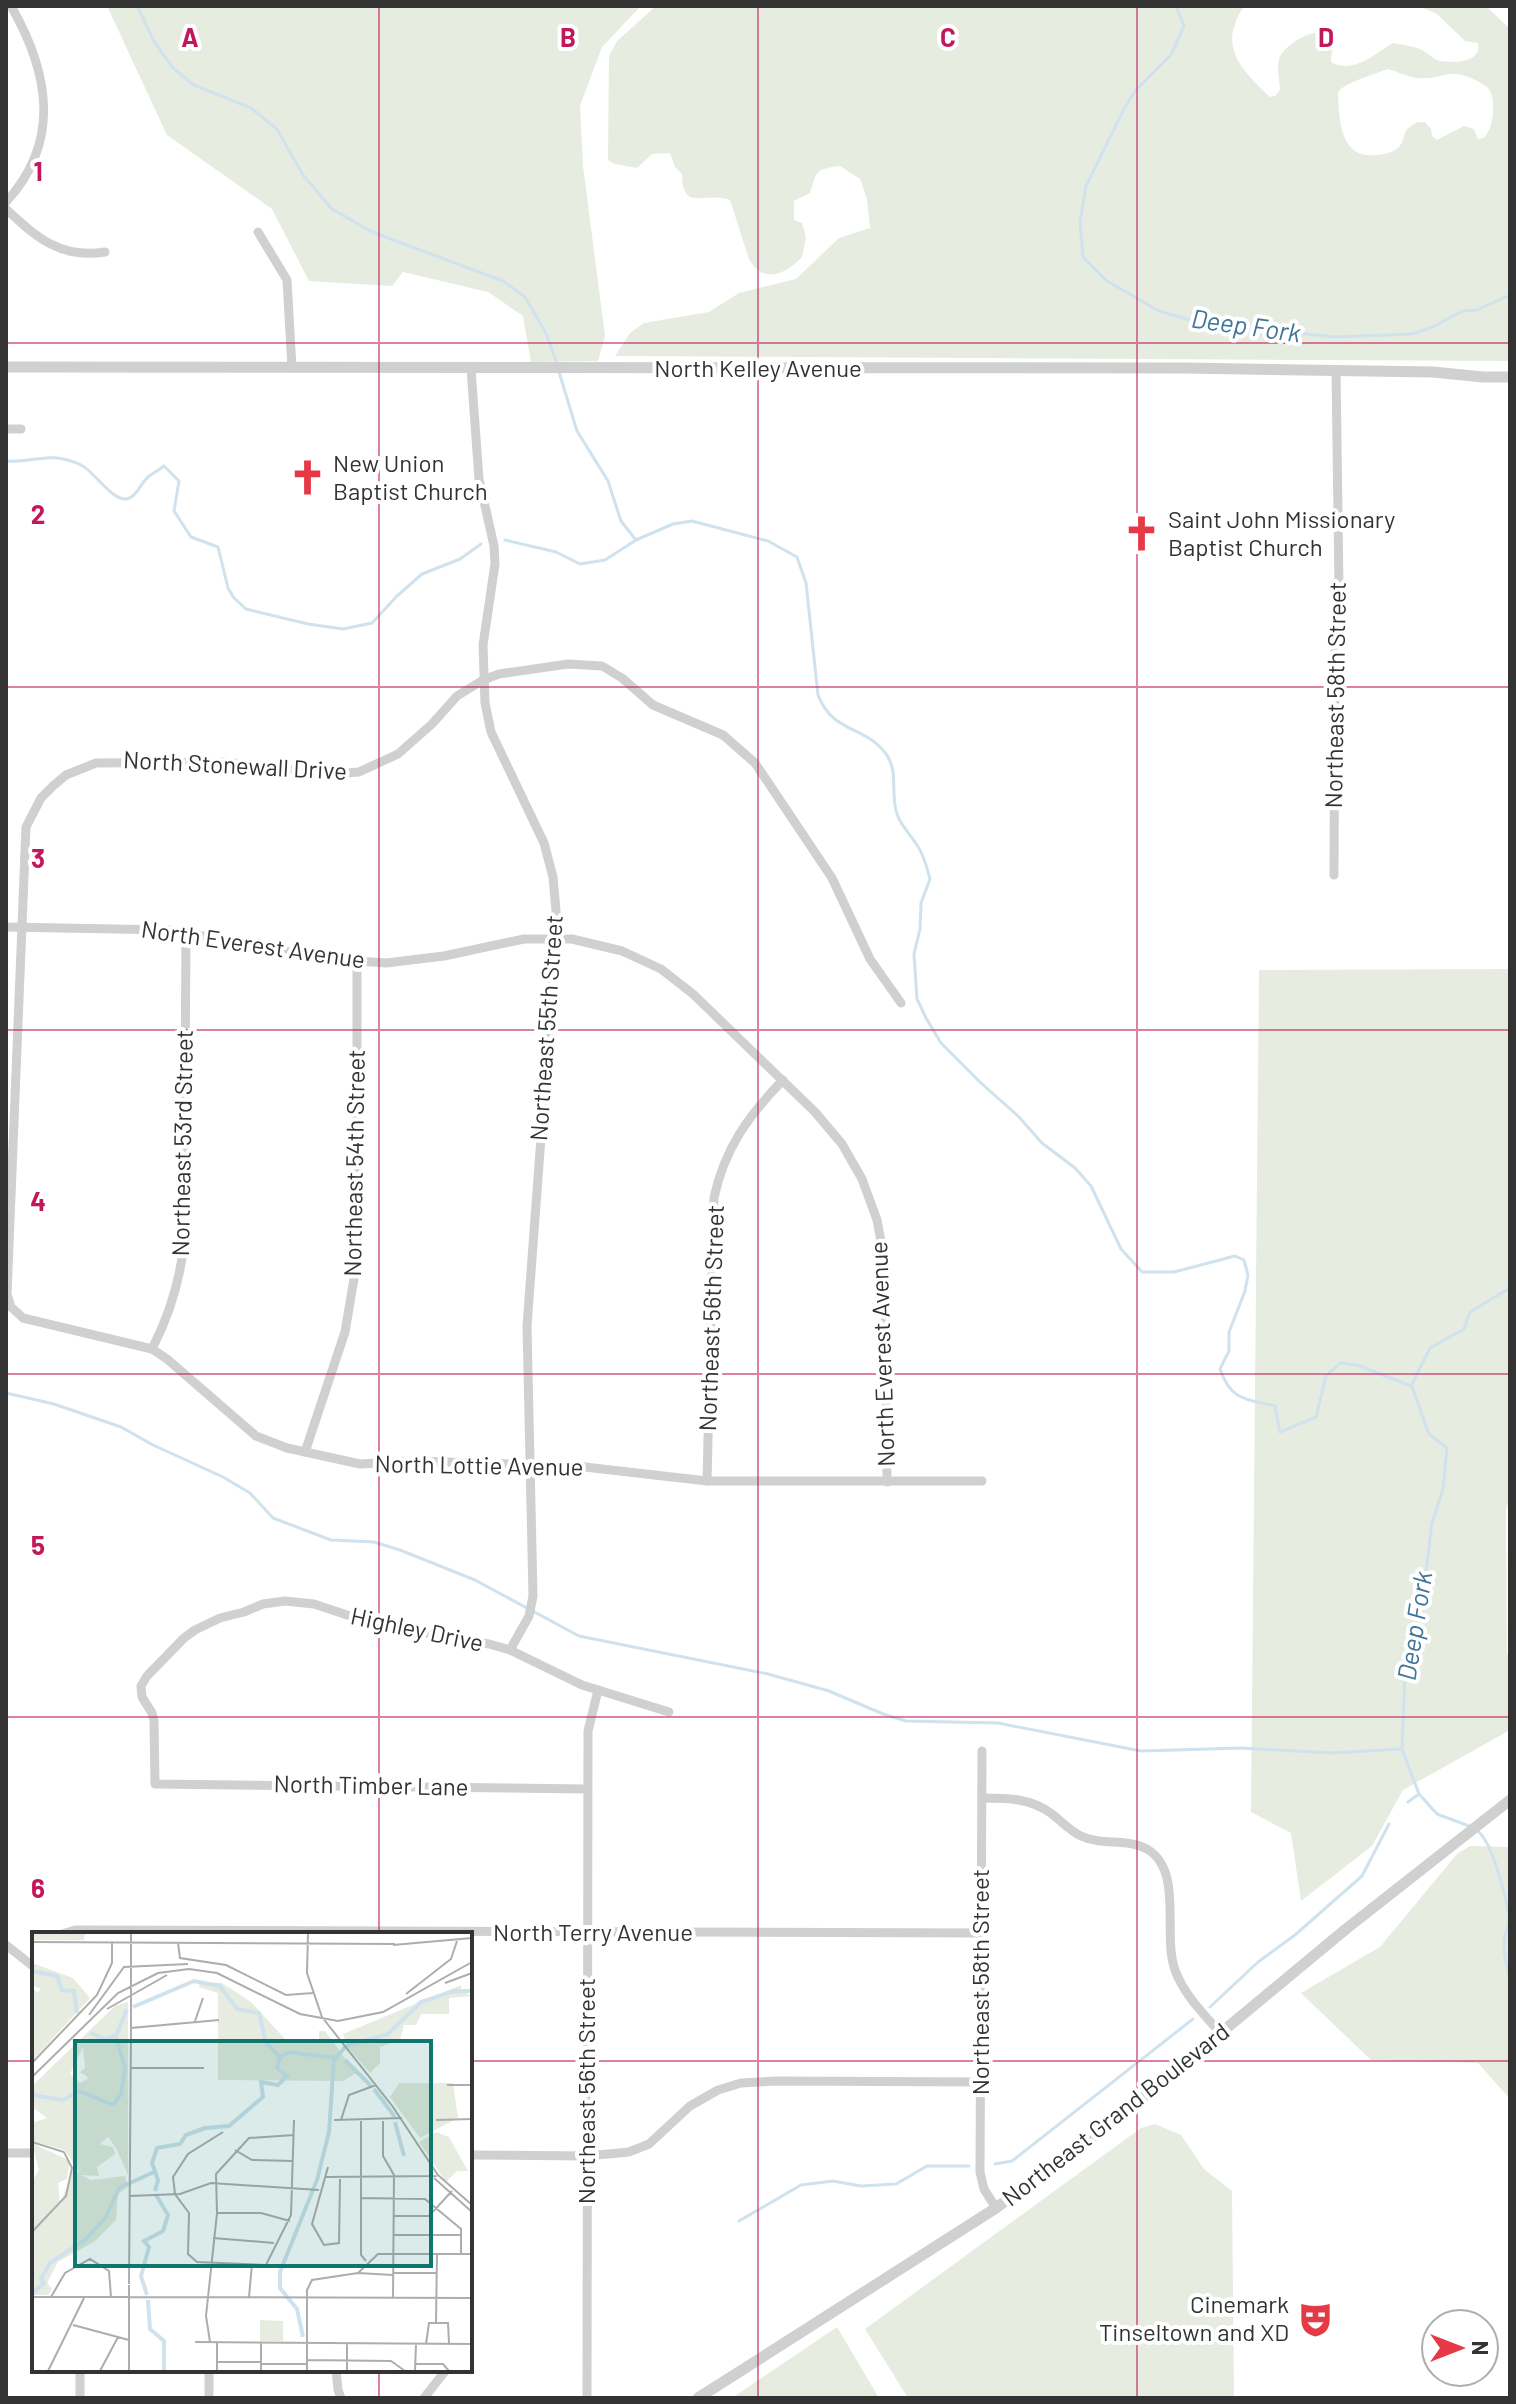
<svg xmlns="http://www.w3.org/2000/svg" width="1516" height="2404" font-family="Barlow,sans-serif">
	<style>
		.green { fill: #e6ecdf; fill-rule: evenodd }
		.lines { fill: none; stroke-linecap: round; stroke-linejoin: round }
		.stream { stroke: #cfe2ee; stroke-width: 3 }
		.minor { stroke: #d0d0d0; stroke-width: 9 }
		.tertiary { stroke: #d0d0d0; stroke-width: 11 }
		.grid { fill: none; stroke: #c2185b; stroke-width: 2; stroke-opacity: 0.55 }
		.labels { text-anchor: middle; stroke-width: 8; stroke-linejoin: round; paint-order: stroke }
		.street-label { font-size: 24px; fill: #333; stroke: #fff }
		.poi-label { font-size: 24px; fill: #333; stroke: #fff; text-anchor: start }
		.water-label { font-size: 26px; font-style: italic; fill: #3f7597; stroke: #fff }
		.inset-river { fill: none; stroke: #cfe2ee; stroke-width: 4 }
		.inset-road { fill: none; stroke: #adadad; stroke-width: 2 }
		.view { fill: #0f766e; fill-opacity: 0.15; stroke: #0f766e; stroke-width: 4 }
		.inset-edge { fill: none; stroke: #333; stroke-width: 4 }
		.grid-label { font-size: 26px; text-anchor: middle; font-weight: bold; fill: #c2185b; stroke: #fff; stroke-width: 8; stroke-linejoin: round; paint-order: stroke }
	</style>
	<rect width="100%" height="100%" fill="#fff"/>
	<g class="green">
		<polygon points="107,6 641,6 602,47 580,106 583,166 605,336 598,361 531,362 523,316 488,292 403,272 392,286 309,281 272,209 167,135"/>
		<path d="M656,6H1244C1217,47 1241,69 1270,97L1275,96L1280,90C1280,79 1276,69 1279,59C1284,42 1330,18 1333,43C1334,49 1330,56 1331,62C1354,75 1375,53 1393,43C1403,45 1415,46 1424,51C1429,55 1434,59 1440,61C1455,63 1482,63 1478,43L1465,41L1437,14L1419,6H1486L1510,29V361L615,356L630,333L644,323L709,312L739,293L796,279L839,238L870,228L867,199L860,179L840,166C815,169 817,171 810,193L794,201V220L802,223L806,237L802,257C786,274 763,285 749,259L730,200C706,191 682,213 682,174L675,167L670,153L652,154L637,168L615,164L608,160L609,56L617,41ZM1387,69C1397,71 1407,77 1418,78C1447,80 1446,65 1479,82C1489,87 1492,91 1493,102C1494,115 1492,128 1484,138L1478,139L1474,129L1464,126L1437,140L1432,136L1431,129L1425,122H1418C1399,131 1408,136 1399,147C1395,152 1382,155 1375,155C1339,159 1339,117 1338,92C1345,82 1374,75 1387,69Z"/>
		<polygon points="1510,969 1510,1497 1506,1509 1507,1654 1510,1654 1510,1730 1403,1790 1372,1846 1301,1901 1291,1833 1251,1812 1259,970"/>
		<polygon points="1470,1846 1510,1847 1510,2099 1478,2063 1371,2060 1301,1993 1380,1947 1457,1854"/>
		<polygon points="1155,2124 1181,2135 1204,2169 1232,2191 1234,2398 908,2398 865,2329 1141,2128"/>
		<polygon points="837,2327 879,2398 732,2398"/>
	</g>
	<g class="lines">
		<g class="stream">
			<polyline points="137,6 155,43 173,68 194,85 251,108 277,129 303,175 332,209 372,232 503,281 525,297 546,333 557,364"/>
			<polyline points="1176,6 1184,26 1171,55 1135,91 1124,109 1086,186 1080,221 1083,257 1107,281 1159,311 1201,323 1335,337 1412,334 1433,327 1462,311 1477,310 1510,295"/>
			<polyline points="559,372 577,431 608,481 621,521 636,540"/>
			<path d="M6,461C37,463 48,450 81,465C94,471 111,500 126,499C136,498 141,483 148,477C153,473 159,470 164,466L179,481L174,511L191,537L218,547L228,588L234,598L246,609L308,624L343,629L372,623L397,596L422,574L460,559L481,544"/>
			<path d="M505,540L556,552L580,564L605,560L636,540L673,524L692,521L768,541L797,557L806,583L818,695C833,734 865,725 886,754C899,772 890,793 897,814C901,826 910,834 917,845C924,855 927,868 930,879L921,903L920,929L914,954L917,999L926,1018L941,1043L981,1083L1019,1117L1042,1143L1075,1168L1091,1186L1121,1249L1142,1272H1174L1235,1256L1244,1260L1248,1275L1245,1291L1229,1332V1351L1220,1369C1231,1401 1246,1399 1275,1406L1280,1432L1316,1417L1326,1376L1340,1363L1357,1365L1411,1386"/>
			<polyline points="1411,1386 1430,1348 1464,1329 1470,1312 1510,1288"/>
			<polyline points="1412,1387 1429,1434 1447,1448 1443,1489 1432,1523 1423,1595 1405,1673 1402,1749 1419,1794 1437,1814 1469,1826"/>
			<polyline points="6,1393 54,1404 121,1427 153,1445 223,1477 250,1493 273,1518 331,1540 374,1542 400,1550 475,1580 579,1636 768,1674 829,1691 883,1714 906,1721 998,1723 1141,1751 1241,1748 1332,1753 1402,1749"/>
			<polyline points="1408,1802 1419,1794"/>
			<path d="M1476,1830C1492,1839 1506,1897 1509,1917C1510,1925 1506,1929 1505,1936C1502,1950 1507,1966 1510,1980"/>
			<polyline points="1210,2007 1258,1962 1295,1935 1362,1876 1389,1824"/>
			<polyline points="995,2164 1012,2161 1193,2019"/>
			<polyline points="739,2221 801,2185 833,2181 861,2186 896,2184 927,2166 969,2166"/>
		</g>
		<g class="minor">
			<path d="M6,202C62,141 49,72 11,6"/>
			<path d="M6,209C37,238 61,259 105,252"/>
			<polyline points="258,232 287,280 292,368"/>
			<polyline points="471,369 479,479 494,546 495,564 483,645 485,703 491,732 544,843 553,877 557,922 527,1326 533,1596 529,1616 510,1650"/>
			<polyline points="6,429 21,429"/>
			<polyline points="1334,875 1335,658 1339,589 1336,370"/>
			<polyline points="6,927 170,930 331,959 386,963 444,956 524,939 572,939 622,951 661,969 693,994 815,1112 842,1144 862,1179 877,1220 885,1263 887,1482"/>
			<polyline points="901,1003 870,959 832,878 755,763 723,735 653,705 622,678 602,666 568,664 499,674 483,680 457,696 432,724 398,754 359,772 331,774 225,762 96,763 66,775 53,786 41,798 26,827 7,1294 11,1307 23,1318 152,1349 167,1359 256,1436 287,1448 360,1464 415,1461 576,1466 707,1481 982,1481"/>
			<path d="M152,1349C169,1316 180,1281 184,1243L186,931"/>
			<polyline points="305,1452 345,1332 357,1261 357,962"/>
			<path d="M707,1481L714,1198C724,1149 749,1115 783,1080"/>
			<polyline points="982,1751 980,2172 984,2189 996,2208"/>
			<polyline points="587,1789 155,1784 154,1721 152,1713 142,1697 141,1686 147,1676 184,1638 195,1630 220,1618 244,1612 263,1604 285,1601 314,1604 371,1623 489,1644 510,1650 582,1685 669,1712"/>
			<path d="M982,1798C1007,1798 1031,1798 1052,1814C1062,1822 1070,1831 1081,1836C1102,1846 1127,1838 1147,1849C1184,1871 1162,1934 1175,1970C1184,1995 1204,2014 1221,2034"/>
			<polyline points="62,1934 75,1930 981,1933"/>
			<polyline points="6,1945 34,1967"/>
			<polyline points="6,2153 34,2153"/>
			<polyline points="470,2155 587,2156 629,2152 649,2144 690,2106 718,2090 741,2083 777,2081 980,2082"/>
			<polyline points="80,2370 80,2398"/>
			<polyline points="336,2370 338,2390 341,2398"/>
			<polyline points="209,2398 209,2370"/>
			<polyline points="424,2398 446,2370"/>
			<polyline points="587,2398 588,1731 598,1690"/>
		</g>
		<g class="tertiary">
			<polyline points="6,367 1184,368 1433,372 1483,377 1510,377"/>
			<polyline points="698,2398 996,2208 1073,2152 1140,2100 1346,1929 1510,1800"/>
		</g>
	</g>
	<path class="grid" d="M379,6V1934M758,6V2398M1137,6V2398M6,343H1510M6,687H1510M6,1030H1510M6,1374H1510M6,1717H1510M6,2061H34M470,2061H1510M379,2370V2398"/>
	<defs>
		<symbol id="church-bare" viewBox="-9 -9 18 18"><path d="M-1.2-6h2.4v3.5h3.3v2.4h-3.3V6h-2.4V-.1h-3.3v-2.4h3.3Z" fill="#e63946" stroke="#fff" stroke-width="2.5" paint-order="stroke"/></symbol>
		<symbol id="theatre-bare" viewBox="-9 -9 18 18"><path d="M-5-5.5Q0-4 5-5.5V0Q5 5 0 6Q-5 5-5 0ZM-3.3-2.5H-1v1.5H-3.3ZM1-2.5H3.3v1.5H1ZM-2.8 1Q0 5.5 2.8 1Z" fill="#e63946" stroke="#fff" stroke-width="2.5" paint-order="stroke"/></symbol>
	</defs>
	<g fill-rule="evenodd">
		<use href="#church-bare" x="282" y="452" width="51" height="51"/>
		<use href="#church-bare" x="1116" y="508" width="51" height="51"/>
		<use href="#theatre-bare" x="1290" y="2294" width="51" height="51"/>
	</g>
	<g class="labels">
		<g class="street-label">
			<text x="758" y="377">North Kelley Avenue</text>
			<text transform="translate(1336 695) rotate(-89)" y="8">Northeast 58th Street</text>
			<text transform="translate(235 766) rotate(3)" y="8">North Stonewall Drive</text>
			<text transform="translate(253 945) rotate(8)" y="8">North Everest Avenue</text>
			<text transform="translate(547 1028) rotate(-86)" y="8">Northeast 55th Street</text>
			<text transform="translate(183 1143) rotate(-89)" y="8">Northeast 53rd Street</text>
			<text transform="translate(355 1163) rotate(-89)" y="8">Northeast 54th Street</text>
			<text transform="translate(712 1318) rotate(-88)" y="8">Northeast 56th Street</text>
			<text transform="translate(883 1354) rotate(-92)" y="8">North Everest Avenue</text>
			<text transform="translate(479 1466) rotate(1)" y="8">North Lottie Avenue</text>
			<text transform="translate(417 1630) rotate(12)" y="8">Highley Drive</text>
			<text transform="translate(371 1786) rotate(1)" y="8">North Timber Lane</text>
			<text x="593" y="1941">North Terry Avenue</text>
			<text transform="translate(981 1982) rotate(-90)" y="8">Northeast 58th Street</text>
			<text transform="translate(587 2091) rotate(-90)" y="8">Northeast 56th Street</text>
			<text transform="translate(1116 2115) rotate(-38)" y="8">Northeast Grand Boulevard</text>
		</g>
		<g class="poi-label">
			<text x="333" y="472">New Union<tspan x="333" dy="28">Baptist Church</tspan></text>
			<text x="1168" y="528">Saint John Missionary<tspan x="1168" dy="28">Baptist Church</tspan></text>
			<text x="1289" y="2313" text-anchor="end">Cinemark<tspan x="1289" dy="28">Tinseltown and XD</tspan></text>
		</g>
		<g class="water-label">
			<text transform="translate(1246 326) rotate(8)" y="9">Deep Fork</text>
			<text transform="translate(1415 1626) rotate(-81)" y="9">Deep Fork</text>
		</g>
	</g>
	<g transform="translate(32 1932)">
		<rect width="440" height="440" fill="#fff"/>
		<path d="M0,1H53L52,8H0ZM0,31L41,46L58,66L0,129V55L5,61L9,57L0,53ZM168,50L190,51L219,70L253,107L287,111V99H293L324,141L311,149L186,148V61L167,55ZM429,53V59L440,64L417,66V82H389L384,93H372L368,108L348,115V131L338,141L316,116L311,102ZM96,70V243L84,216L76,205L68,212L81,215L83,222L65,235L67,244L49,243L59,248L93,244L96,255L86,262L84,288L63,309L26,330L15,351L20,357L16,363H0V300L25,276L0,299V250L7,238L0,211L38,229L35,247L26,251L28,273L40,239L47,240L33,218L0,209V191L15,186L0,175L1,153L83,74ZM51,115L53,136L48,140L57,146L48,151L38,142ZM367,151H421L426,186L388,206L358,165ZM404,200L417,205L436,239H425L414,250L387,210ZM228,388L251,389V409H228Z" fill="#e6ecdf" fill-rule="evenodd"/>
		<path class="inset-river" d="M0,39L25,44L30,58L42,59L45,81M101,75L162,49L188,54L205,77L227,81L234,111L248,125M59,101L73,107L83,104M84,104L95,77M248,125L257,120L304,126L314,114L356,102L389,70L422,59H440M313,128L339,154M342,157L363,185M0,163L31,168L47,159L81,173L89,162L93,136L84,105M363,190L372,224M123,259L126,248L120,231L125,216L148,212L154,203L173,196L197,194L231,165L229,150L246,153L255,144L245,136L248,125M0,362L12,351L9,347L18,331L53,308L74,285L87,256L122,240M115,363L109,344L117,315L112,309L131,299L136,283L124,263M116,368L118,397L132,409V439M271,405L265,377L248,356V340L285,248L297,200L302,126"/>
		<path class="inset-road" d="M276,1L275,41L290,85L361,175L406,243L440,273M0,10L363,12M146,11L148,26L194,33L254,63L281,61M361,13L440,6M413,51L440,41M374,62L419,27L425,9M75,77L135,43M57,83L92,35L156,32M163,89L171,66M99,96V1M0,131L65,63L80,31V11M98,136H172M0,145L86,61L126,41L157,37L185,41L268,82L306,89L351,80L440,30M415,153H440M302,188L370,186M309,188L317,163L344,153M404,188L440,187M329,189V323L334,329M351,189V224L362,243L361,366M191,200L156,222L141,245L143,262L157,281L156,322L165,330L234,333L259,283L262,188M0,210L32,220L40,236L34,264L0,300M203,218L220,228L261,229M296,235L280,292L292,313L307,311L308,247M293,245L405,244M402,246L440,280M97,264L148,262L179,251L287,258M329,266L393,267L429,297V322M185,281H229L258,289M362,284H397L420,259M362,303H430M181,306L242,311M326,341L346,322H440M361,341H405M97,352L99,96L187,88M0,365H97V353M19,365L33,341L58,327L77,339L79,365M217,365L220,332M404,391L405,322M41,393L97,408M163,410L440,412M178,410L174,384L185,281L184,242L217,206L262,203M185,410V439M394,412L397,391H416L417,411M275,428L359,429L373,439M185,430H229M229,432H274M384,432H411L417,439M16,439L52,366M68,439L86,405M97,439V365L440,366M229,439V410M275,439V358L280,348L326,341L361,343M315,439V411M383,439L384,412"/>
		<path class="view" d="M43,109H399V334H43Z"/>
		<rect width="440" height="440" class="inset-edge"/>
	</g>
	<g class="grid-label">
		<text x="190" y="47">A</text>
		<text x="568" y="47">B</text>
		<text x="948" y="47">C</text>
		<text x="1326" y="47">D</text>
		<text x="38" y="181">1</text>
		<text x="38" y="524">2</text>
		<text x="38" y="868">3</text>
		<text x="38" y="1211">4</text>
		<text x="38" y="1555">5</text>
		<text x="38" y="1898">6</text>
	</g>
	<rect width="1516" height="2404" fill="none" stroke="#333333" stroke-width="16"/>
	<g transform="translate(1460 2348) rotate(90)"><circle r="38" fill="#ffffff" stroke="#adadad" stroke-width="2"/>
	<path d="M0-6L14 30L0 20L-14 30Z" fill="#e63946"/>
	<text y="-12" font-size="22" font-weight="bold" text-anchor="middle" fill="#333333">N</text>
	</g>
</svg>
